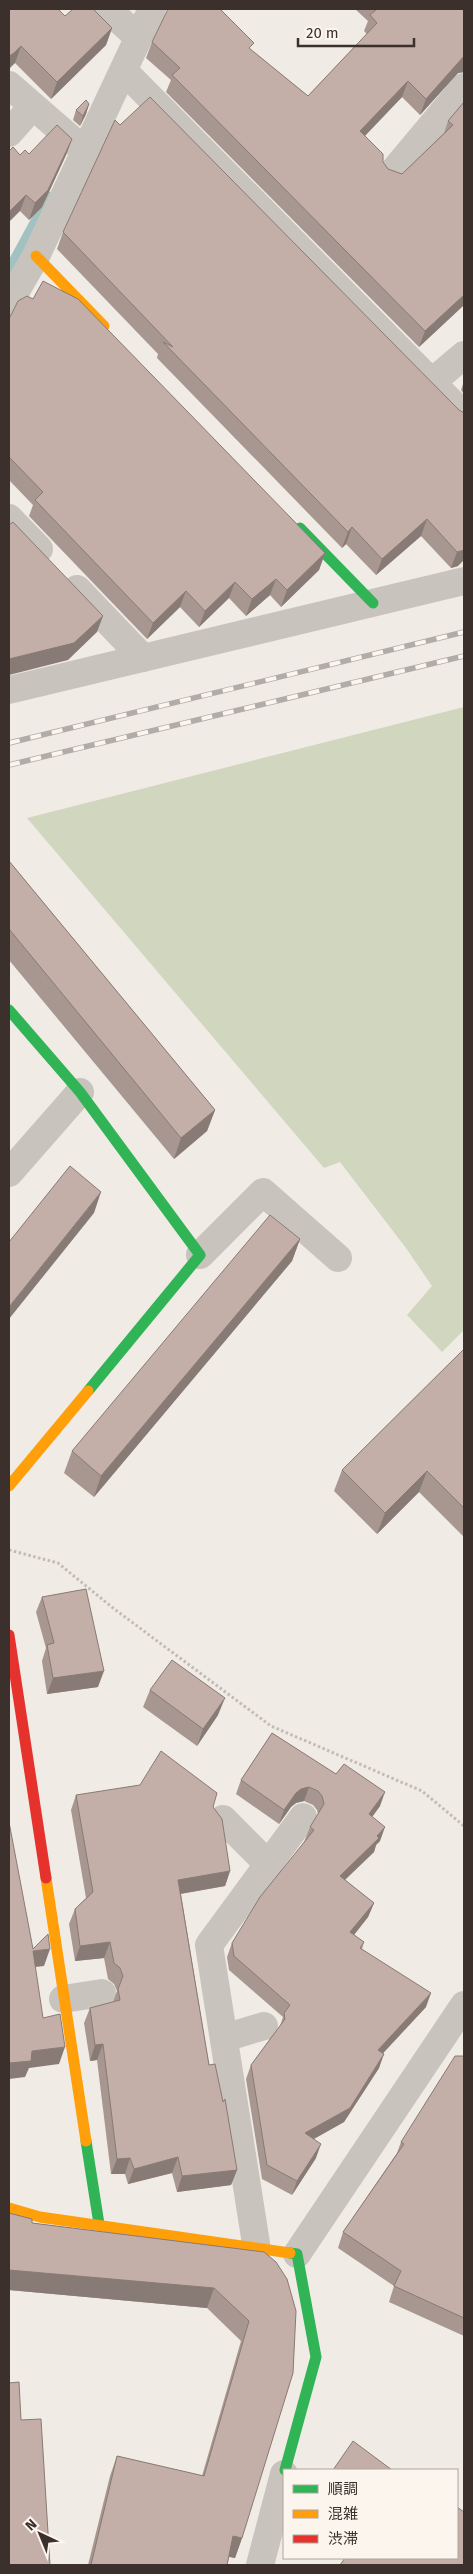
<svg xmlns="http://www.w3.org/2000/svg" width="473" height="2574" font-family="'Fira Sans','Noto Sans JP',sans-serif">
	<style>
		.green { fill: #d1d6bf }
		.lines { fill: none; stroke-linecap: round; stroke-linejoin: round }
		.stream { stroke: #a1c2c1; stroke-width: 11 }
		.path { stroke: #c2bbb6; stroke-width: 3; stroke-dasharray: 2.5 2.5; stroke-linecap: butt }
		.street { stroke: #c9c3be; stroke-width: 28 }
		.fast { stroke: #30b455; stroke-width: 11 }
		.slow { stroke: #ff9f0a; stroke-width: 11 }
		.jam { stroke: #e5322d; stroke-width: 11 }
		.rail-casing { stroke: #b1aca8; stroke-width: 5.5 }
		.rail { stroke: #fbf5ee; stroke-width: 4; stroke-dasharray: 11; stroke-linecap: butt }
		.wall { fill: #a89690 }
		.shaded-wall { fill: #887a75 }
		.building { fill: #c3afa7; stroke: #887a75 }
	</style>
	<rect width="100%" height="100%" fill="#f0ebe5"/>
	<polygon class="green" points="464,707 464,1330 442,1352 407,1315 432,1286 406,1248 340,1162 324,1168 27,818"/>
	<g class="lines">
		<polyline class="stream" points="9,271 49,197"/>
		<polyline class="path" points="9,1550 58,1563 113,1608 271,1726 422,1791 464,1826"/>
		<g class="street">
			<polyline points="107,9 137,36"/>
			<polyline points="124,71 464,415"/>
			<polyline points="9,85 85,151"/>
			<polyline points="9,133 32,107"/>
			<polyline points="392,173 464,87"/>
			<polyline points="9,303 36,256 152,9"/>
			<polyline points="432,382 464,355"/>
			<polyline points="9,518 39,549"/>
			<polyline points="77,589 143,658"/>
			<polyline points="9,690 464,581"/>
			<polyline points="9,1173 80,1092"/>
			<polyline points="200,1255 263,1192 338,1258"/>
			<polyline points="223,1819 268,1864"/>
			<polyline points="63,1999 102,1993"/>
			<polyline points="224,2038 264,2026"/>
			<polyline points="257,2250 209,1945 303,1817"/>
			<polyline points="297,2254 464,2005"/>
			<polyline points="260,2565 284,2474"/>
		</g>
		<g class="fast">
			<polyline points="300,528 373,603"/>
			<polyline points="9,1010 80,1092 200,1255 88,1391"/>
			<polyline points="86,2141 99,2224"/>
			<polyline points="285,2470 316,2357 297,2254 290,2253"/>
		</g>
		<g class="slow">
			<polyline points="36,256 104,326"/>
			<polyline points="9,1486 88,1391"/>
			<polyline points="46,1878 86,2141"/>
			<polyline points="9,2208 40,2217 290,2253"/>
		</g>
		<polyline class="jam" points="9,1635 46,1878"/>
		<defs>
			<g id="rail">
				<polyline points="9,743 464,632"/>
				<polyline points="9,765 464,656"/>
			</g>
		</defs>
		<use href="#rail" class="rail-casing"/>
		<use href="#rail" class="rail"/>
	</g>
	<g class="wall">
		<polygon points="9,9 65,16 112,28 106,45 51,99 15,63"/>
		<polygon points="221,9 251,50 308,96 367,34 364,31 368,21 355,9 464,9 464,72 458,73 420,115 402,97 365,136 388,169 402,174 444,133 448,121 464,102 464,305 419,347 166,92 171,80 146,58 152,42"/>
		<polygon points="89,104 86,114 80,126 73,120 76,110"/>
		<polygon points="120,125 459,410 458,566 451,568 421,536 376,575 346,544 342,548 157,358 158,354 57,249 63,232"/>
		<polygon points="72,139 66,155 42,207 29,220 20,211 20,155 29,154"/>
		<polygon points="9,319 325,553 319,570 281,607 270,595 246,616 229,598 199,627 180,607 147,639 29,516 33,505 9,480"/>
		<polygon points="464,381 464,394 461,390"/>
		<polygon points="9,861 215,1110 207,1131 174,1159 9,960"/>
		<polygon points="300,1239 292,1261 94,1497 64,1473 72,1451"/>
		<polygon points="464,1349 464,1537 419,1492 377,1534 334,1491 342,1470"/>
		<polygon points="42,1597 98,1687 47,1694 42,1661 46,1648 36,1612"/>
		<polygon points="150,1690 218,1715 197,1746 143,1707"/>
		<polygon points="272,1733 380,1806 372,1817 380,1841 376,1845 374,1852 345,1880 374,1903 368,1917 354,1935 364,1942 362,1949 426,2007 383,2053 379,2068 344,2122 314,2139 316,2158 292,2195 262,2179 246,2079 251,2065 280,2026 283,2017 229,1970 227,1957 232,1943 304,1842 310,1827 318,1814 317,1810 313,1805 304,1801 296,1803 291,1807 279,1824 236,1794 241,1780"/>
		<polygon points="76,1795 213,1807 230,1871 225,1886 181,1894 209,2065 237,2170 231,2185 177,2192 172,2173 128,2184 125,2174 111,2174 97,2060 90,2061 84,2023 90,2008 113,2002 117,1991 114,1984 108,1979 104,1958 75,1961 69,1924 75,1909 86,1898 71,1810"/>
		<polygon points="464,2056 464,2336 389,2302 394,2286 338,2248 343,2232 397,2153 401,2142"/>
		<polygon points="9,2213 32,2223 264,2252 242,2538 235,2558 229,2557 227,2565 88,2565 110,2476 117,2456 202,2476 241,2341 207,2308 9,2290"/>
	</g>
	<g class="shaded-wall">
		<polygon points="112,28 106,45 51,99 57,82"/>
		<polygon points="21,46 15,63 9,69 9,56"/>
		<polygon points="464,56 464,72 458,73 420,115 426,99"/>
		<polygon points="408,81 402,97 354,147 360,131"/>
		<polygon points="89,104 86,114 80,126 83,116"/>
		<polygon points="72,139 66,155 42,207 29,220 35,203"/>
		<polygon points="26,195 20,211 9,222 9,212"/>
		<polygon points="464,295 464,305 419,347 425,331"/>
		<polygon points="427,519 421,536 376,575 382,559"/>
		<polygon points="352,527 346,544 342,548 348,532"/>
		<polygon points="464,550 464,560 458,566 451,568 457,552"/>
		<polygon points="325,553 319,570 281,607 287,590"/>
		<polygon points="276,579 270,595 246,616 252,599"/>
		<polygon points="235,582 229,598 199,627 205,611"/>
		<polygon points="186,591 180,607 147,639 153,623"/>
		<polygon points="103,616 97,632 68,660 9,675 9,659"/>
		<polygon points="215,1110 207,1131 174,1159 181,1138"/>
		<polygon points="101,1192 94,1213 9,1319 9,1307"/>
		<polygon points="300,1239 292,1261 94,1497 101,1476"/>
		<polygon points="427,1471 419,1492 377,1534 385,1513"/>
		<polygon points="104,1671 98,1687 47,1694 53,1678"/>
		<polygon points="225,1698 218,1715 197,1746 203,1729"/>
		<polygon points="309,1787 304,1801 296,1803 291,1807 279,1824 284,1810 296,1793 301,1789"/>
		<polygon points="385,1792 380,1806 364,1828 369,1814"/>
		<polygon points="385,1827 380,1841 376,1845 374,1852 334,1890 340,1876"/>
		<polygon points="230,1871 225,1886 173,1895 178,1880"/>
		<polygon points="374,1903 368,1917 345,1946 350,1932"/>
		<polygon points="110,1942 104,1958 75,1961 80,1946"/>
		<polygon points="50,1949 44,1966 27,1968 33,1951"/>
		<polygon points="431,1993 426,2007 373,2064 378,2050"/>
		<polygon points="103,2044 97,2060 90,2061 95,2045"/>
		<polygon points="65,2047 59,2064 29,2068 25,2077 9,2079 9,2063 32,2051"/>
		<polygon points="384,2054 379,2068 344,2122 299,2147 305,2133"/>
		<polygon points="321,2144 316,2158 292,2195 297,2181"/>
		<polygon points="178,2157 172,2173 128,2184 134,2169"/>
		<polygon points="130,2158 125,2174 111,2174 117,2159"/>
		<polygon points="237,2170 231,2185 177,2192 182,2176"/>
		<polygon points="9,2270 214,2288 207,2308 9,2290"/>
		<polygon points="233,2536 242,2538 235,2558 226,2556"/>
	</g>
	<g class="building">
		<polygon points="9,9 58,9 65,16 73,9 93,9 112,28 57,82 21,46 14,53 9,56"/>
		<polygon points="168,9 220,9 254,43 249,48 308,96 377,23 370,15 377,9 464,9 464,56 426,99 408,81 360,131 383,154 383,162 388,169 402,174 453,125 448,121 464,102 464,295 425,331 172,75 180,68 152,42"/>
		<polygon points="150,97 459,410 464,413 464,550 457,552 427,519 382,559 352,527 348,532 163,342 173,347 63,232 115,120 120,125"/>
		<polygon points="86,100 89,104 83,116 76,110"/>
		<polygon points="57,125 72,139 48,190 35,203 26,195 9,212 9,151 13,147 20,155 25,150 29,154"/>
		<polygon points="43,281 78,299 325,553 287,590 276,579 252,599 235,582 205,611 186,591 153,623 35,500 43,492 9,457 9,319 18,301 27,296 33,299"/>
		<polygon points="13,522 103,616 74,643 9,659 9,525"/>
		<polygon points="9,861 215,1110 181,1138 9,929"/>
		<polygon points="70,1166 101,1192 9,1307 9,1242"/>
		<polygon points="270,1215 300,1239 101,1476 72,1451"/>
		<polygon points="464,1349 464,1508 427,1471 385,1513 342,1470"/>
		<polygon points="86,1589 104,1671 53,1678 47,1645 54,1643 42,1597"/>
		<polygon points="172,1660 225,1698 203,1729 150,1690"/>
		<polygon points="272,1733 336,1774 344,1764 385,1792 369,1814 385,1827 377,1836 379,1838 340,1876 374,1903 350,1932 364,1942 360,1948 431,1993 378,2050 384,2054 350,2108 305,2133 321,2144 297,2181 267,2165 251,2065 285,2019 284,2013 290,2005 234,1956 232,1943 260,1897 314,1830 310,1827 324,1804 322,1796 318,1791 309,1787 301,1789 296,1793 284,1810 241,1780"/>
		<polygon points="161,1751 217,1793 213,1807 222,1819 230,1871 178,1880 209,2065 215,2064 223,2102 225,2099 237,2170 182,2176 178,2157 134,2169 130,2158 117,2159 103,2044 95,2045 90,2008 120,2000 118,1989 123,1976 120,1968 114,1963 110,1942 80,1946 75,1909 93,1892 76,1795 140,1785"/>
		<polygon points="9,1822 33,1949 48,1934 50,1949 33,1951 43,2018 60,2014 65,2047 32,2051 31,2061 9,2063"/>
		<polygon points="455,2056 464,2056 464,2318 394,2286 401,2271 343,2232 404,2144 401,2142"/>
		<polygon points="9,2213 32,2219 32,2223 264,2252 276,2262 287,2279 296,2311 293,2373 242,2538 233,2536 227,2565 91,2565 117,2456 204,2476 249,2321 214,2288 9,2270"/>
		<polygon points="19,2382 21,2420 41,2419 50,2565 9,2565 9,2383"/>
		<polygon points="353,2441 392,2470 333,2470"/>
		<polygon points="457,2507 464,2512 464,2565 340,2565 345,2558 457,2558"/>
	</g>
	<rect width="473" height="2574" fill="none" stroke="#3b302b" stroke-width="20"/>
	<rect x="283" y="2469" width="175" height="90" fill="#fbf5ee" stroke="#aea6a0"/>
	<rect x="293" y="2485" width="25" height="8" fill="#30b455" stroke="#aea6a0"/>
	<text x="328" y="2494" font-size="15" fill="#3b302b">順調</text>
	<rect x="293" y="2510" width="25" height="8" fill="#ff9f0a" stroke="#aea6a0"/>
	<text x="328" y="2519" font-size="15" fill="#3b302b">混雑</text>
	<rect x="293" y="2535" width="25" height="8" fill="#e5322d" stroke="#aea6a0"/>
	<text x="328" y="2544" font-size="15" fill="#3b302b">渋滞</text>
	<g transform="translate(40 2534) rotate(316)" stroke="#fbf5ee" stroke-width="4" paint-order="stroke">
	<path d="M0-4L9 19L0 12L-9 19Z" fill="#3b302b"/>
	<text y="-8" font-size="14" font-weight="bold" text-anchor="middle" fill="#3b302b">N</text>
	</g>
	<path d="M298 38v8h116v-8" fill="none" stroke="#3b302b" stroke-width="2.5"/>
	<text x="306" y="38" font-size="15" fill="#3b302b" stroke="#fbf5ee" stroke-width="4" paint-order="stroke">20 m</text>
</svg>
